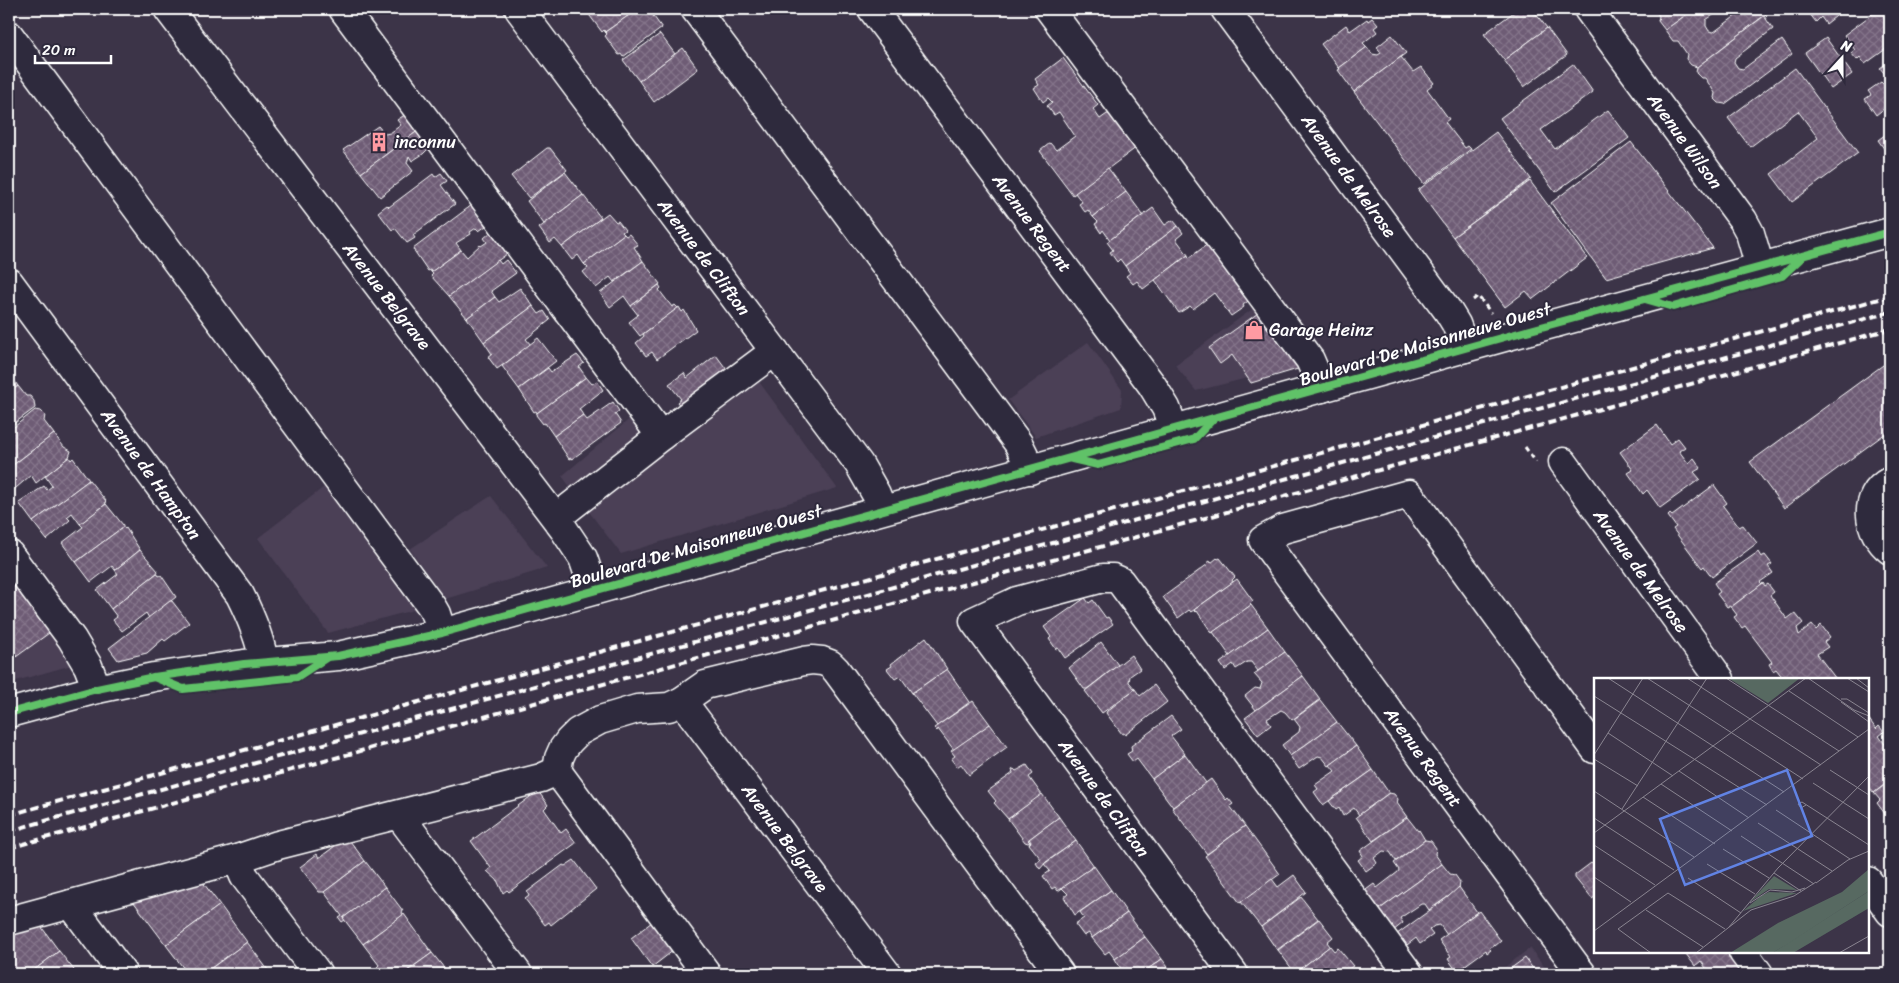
<svg xmlns="http://www.w3.org/2000/svg" width="1899" height="983" font-family="Sriracha,sans-serif">
	<style>
		.built { fill: #4b4056 }
		.building { fill: url(#building-cross-hatch); stroke: #fff }
		.lines { fill: none; stroke-linecap: round; stroke-linejoin: round }
		.minor-casing { stroke: #fff; stroke-width: 31 }
		.path { stroke: #fff; stroke-width: 3; stroke-dasharray: 5 4; stroke-linecap: butt }
		.minor { stroke: #2f2a3d; stroke-width: 28 }
		.rail { stroke: #fff; stroke-width: 4; stroke-dasharray: 8 4; stroke-linecap: butt }
		.cycleway-casing { stroke: #2f2a3d; stroke-width: 11 }
		.cycleway { stroke: #61c268; stroke-width: 8 }
		.labels { text-anchor: middle; stroke-width: 4; stroke-linejoin: round; paint-order: stroke }
		.street-label { font-size: 18px; fill: #fff; stroke: #2f2a3d }
		.poi-label { font-size: 18px; fill: #fff; stroke: #2f2a3d; text-anchor: start }
		.inset-road { fill: none; stroke: #8a8591; stroke-width: 1 }
		.view { fill: #6183e4; fill-opacity: 0.15; stroke: #6183e4; stroke-width: 2.5 }
		.inset-edge { fill: none; stroke: #fff; stroke-width: 2.5 }
	</style>
	<defs>
		<pattern id="building-cross-hatch" width="8" height="8" patternUnits="userSpaceOnUse" patternTransform="scale(1.25)"><rect width="8" height="8" fill="#6e5b75"/><path d="M0 0l8 8M0 8l8-8" fill="none" stroke="#84748a"/></pattern>
	</defs>
	<rect width="100%" height="100%" fill="#3c3448"/>
	<filter id="ink" filterUnits="userSpaceOnUse"><feTurbulence type="fractalNoise" baseFrequency=".02" numOctaves="2"/><feDisplacementMap in="SourceGraphic" scale="10" xChannelSelector="R" yChannelSelector="G"/><feConvolveMatrix kernelMatrix="1 2 1 2 8 2 1 2 1" color-interpolation-filters="sRGB"/></filter>
	<g filter="url(#ink)">
		<g class="built">
			<polygon points="1254,308 1295,366 1196,391 1175,365"/>
			<polygon points="1088,342 1122,390 1121,408 1036,437 1008,400"/>
			<polygon points="757,379 837,488 621,554 562,476 632,417 657,455"/>
			<polygon points="328,484 421,608 328,633 258,538"/>
			<polygon points="491,496 547,568 445,599 410,549"/>
			<polygon points="9,571 72,665 9,683"/>
			<polygon points="1530,948 1550,974 1496,974"/>
		</g>
		<g class="building">
			<polygon points="588,9 633,9 635,11 605,32 604,30 602,32 587,12 589,10"/>
			<polygon points="646,9 651,9 649,10 662,28 623,57 621,54 619,55 605,36 607,34 605,32 635,11 638,15"/>
			<polygon points="1518,9 1532,9 1547,28 1504,60 1484,34"/>
			<polygon points="1654,9 1694,9 1665,30 1658,21 1659,16"/>
			<polygon points="1694,9 1722,9 1706,20 1706,26 1709,31 1714,32 1745,9 1769,9 1770,11 1697,67 1691,65 1686,59 1687,54 1678,41 1673,41 1665,30"/>
			<polygon points="1806,9 1845,9 1826,24 1821,17 1816,22"/>
			<polygon points="1879,9 1887,9 1890,13 1890,46 1865,64 1860,57 1857,60 1851,53 1855,50 1844,35"/>
			<polygon points="1764,16 1773,29 1735,58 1734,62 1738,68 1743,69 1782,40 1792,54 1725,104 1719,103 1714,98 1715,93 1705,78 1701,78 1696,73 1697,67"/>
			<polygon points="1372,18 1378,25 1374,28 1377,32 1363,43 1367,47 1339,68 1321,44 1346,25 1350,31 1367,19 1368,21"/>
			<polygon points="1547,28 1567,55 1524,87 1504,60"/>
			<polygon points="660,34 675,54 639,81 623,60"/>
			<polygon points="1392,35 1406,53 1354,92 1338,70 1340,69 1339,68 1367,47 1372,54 1378,55 1381,53 1377,47"/>
			<polygon points="1826,38 1852,74 1831,89 1805,53"/>
			<polygon points="683,48 698,69 654,102 639,81"/>
			<polygon points="1401,57 1413,72 1421,67 1434,83 1427,89 1449,119 1445,122 1465,148 1468,146 1471,149 1424,184 1354,92"/>
			<polygon points="1063,58 1098,105 1093,109 1100,119 1107,114 1112,114 1137,147 1073,195 1040,151 1050,143 1056,150 1075,136 1059,112 1054,115 1047,106 1052,102 1048,98 1043,102 1034,88 1039,85 1035,79"/>
			<polygon points="1890,61 1890,104 1876,115 1865,99 1871,95 1868,91 1881,82 1884,85 1888,78 1880,68"/>
			<polygon points="1573,64 1593,92 1541,130 1555,149 1608,110 1629,138 1555,192 1500,118"/>
			<polygon points="1795,68 1858,153 1792,202 1771,174 1818,138 1798,111 1750,147 1728,118"/>
			<polygon points="406,114 419,130 361,173 343,150 378,126 385,134 390,133 401,125 397,120"/>
			<polygon points="419,130 430,147 423,154 412,161 409,156 407,163 413,171 380,197 361,173"/>
			<polygon points="1890,131 1890,157 1878,140"/>
			<polygon points="1496,132 1531,179 1453,237 1418,190"/>
			<polygon points="1631,142 1713,248 1606,278 1551,203"/>
			<polygon points="547,148 550,148 567,170 529,198 511,176"/>
			<polygon points="1108,168 1126,192 1093,217 1088,210 1085,212 1079,204 1082,202 1075,193"/>
			<polygon points="565,172 583,195 544,224 527,201"/>
			<polygon points="441,173 447,181 441,185 455,204 413,235 415,238 407,243 395,228 392,230 378,212 387,205 389,207 433,174 435,177"/>
			<polygon points="1530,181 1587,258 1533,299 1526,291 1505,307 1453,237"/>
			<polygon points="1126,192 1143,215 1110,240 1103,230 1101,233 1095,224 1098,222 1093,217"/>
			<polygon points="583,195 601,218 562,247 555,239 550,243 539,228"/>
			<polygon points="472,205 486,226 479,231 476,228 470,232 471,234 456,243 461,250 431,272 430,270 428,271 413,249"/>
			<polygon points="1153,208 1165,225 1173,220 1178,226 1125,266 1120,259 1117,262 1110,252 1113,250 1107,242"/>
			<polygon points="608,213 616,222 618,221 625,230 622,232 624,234 584,264 578,255 572,260 562,247"/>
			<polygon points="1178,226 1183,233 1176,239 1188,255 1143,289 1137,281 1133,284 1126,276 1130,273 1125,266"/>
			<polygon points="491,232 507,254 449,296 431,276 433,274 431,272 461,250 467,257 480,245 481,246 487,242 484,238"/>
			<polygon points="624,234 626,236 629,234 638,245 634,247 643,261 614,282 610,277 596,288 583,272 588,268 584,264"/>
			<polygon points="1212,241 1252,298 1243,305 1244,307 1231,316 1214,293 1193,309 1190,306 1179,313 1155,280 1188,255 1189,258"/>
			<polygon points="498,260 501,264 506,260 516,273 491,291 495,297 467,318 449,296"/>
			<polygon points="643,261 660,284 631,306 624,296 610,307 600,293"/>
			<polygon points="659,285 661,288 659,290 672,307 675,305 678,308 640,336 629,322 638,315 631,306"/>
			<polygon points="520,288 533,306 484,342 467,318 495,297 499,302"/>
			<polygon points="533,306 539,314 544,311 550,320 526,339 531,345 497,369 488,357 492,354 484,342"/>
			<polygon points="679,307 682,312 684,310 696,330 657,359 652,352 646,356 636,343 644,336 643,334"/>
			<polygon points="1261,311 1301,368 1251,383 1232,355 1220,364 1209,348"/>
			<polygon points="538,338 556,361 519,389 502,366"/>
			<polygon points="577,355 584,363 579,367 586,377 537,413 536,411 534,412 519,389 548,368 551,372"/>
			<polygon points="716,355 733,378 681,407 677,402 681,399 669,384 684,373 687,378"/>
			<polygon points="1890,360 1890,430 1784,508 1750,462"/>
			<polygon points="9,367 12,370 10,375 18,386 9,393"/>
			<polygon points="586,377 592,384 597,381 603,390 579,409 583,415 554,436 545,423 543,424 536,415 537,413"/>
			<polygon points="18,386 26,396 30,396 34,401 35,408 12,425 9,421 9,393"/>
			<polygon points="613,402 619,411 615,414 621,423 572,459 571,458 569,459 554,436 583,415 587,420"/>
			<polygon points="35,410 41,411 45,415 44,421 54,434 9,468 9,431"/>
			<polygon points="1657,425 1670,444 1678,438 1685,447 1679,451 1688,463 1694,458 1701,468 1694,472 1700,479 1660,508 1647,490 1643,494 1628,473 1633,470 1620,452"/>
			<polygon points="54,434 64,447 71,451 69,457 36,483 31,475 9,494 9,468"/>
			<polygon points="69,457 71,460 73,458 89,480 33,522 19,503 44,486 47,490 52,486 45,476"/>
			<polygon points="89,480 106,501 105,502 106,504 80,524 72,513 67,517 70,520 47,540 33,522"/>
			<polygon points="1714,485 1727,503 1723,506 1739,527 1743,525 1757,543 1712,577 1704,566 1702,568 1673,529 1676,527 1668,516 1670,514 1672,516"/>
			<polygon points="106,504 123,525 123,527 76,562 62,543 83,527 80,524"/>
			<polygon points="123,527 125,529 126,528 140,550 115,570 112,566 91,582 76,562"/>
			<polygon points="140,550 158,571 157,573 111,609 97,590 118,574 115,570"/>
			<polygon points="1758,552 1761,557 1765,555 1772,564 1768,566 1773,573 1760,582 1762,584 1731,607 1729,606 1727,607 1717,594 1720,592 1714,583"/>
			<polygon points="1217,558 1218,559 1220,558 1235,577 1232,580 1233,582 1191,612 1189,610 1178,618 1163,597 1208,564 1207,563 1210,561 1211,563"/>
			<polygon points="9,573 56,628 9,662"/>
			<polygon points="157,573 159,576 161,575 176,597 149,618 146,613 122,631 113,620 117,617 111,609"/>
			<polygon points="1237,579 1253,601 1250,604 1251,605 1212,633 1197,611 1196,612 1194,610"/>
			<polygon points="1763,583 1765,586 1768,584 1774,592 1770,595 1787,619 1795,613 1803,623 1797,628 1799,635 1812,625 1816,630 1821,625 1830,637 1824,642 1828,647 1817,654 1836,679 1784,679 1776,669 1773,671 1769,664 1772,662 1745,626 1742,628 1734,617 1737,615 1731,607"/>
			<polygon points="1085,598 1089,603 1093,600 1106,618 1108,617 1113,624 1065,658 1058,648 1056,649 1049,639 1051,637 1044,627"/>
			<polygon points="170,601 172,601 189,623 165,641 163,639 147,653 118,660 109,648"/>
			<polygon points="1251,605 1268,628 1230,656 1213,632"/>
			<polygon points="1268,628 1285,652 1258,671 1251,662 1247,662 1236,669 1233,664 1225,670 1220,663"/>
			<polygon points="926,637 947,669 912,693 900,676 895,679 887,669 892,666 891,664"/>
			<polygon points="1101,642 1118,665 1087,689 1084,689 1069,668"/>
			<polygon points="1285,652 1303,676 1256,710 1245,696 1255,688 1260,689 1262,683 1254,674"/>
			<polygon points="1131,655 1140,669 1130,676 1129,682 1135,689 1102,713 1085,691"/>
			<polygon points="947,669 970,702 937,726 912,693"/>
			<polygon points="1303,676 1320,699 1292,720 1285,712 1281,710 1267,719 1271,725 1258,735 1245,718"/>
			<polygon points="1154,685 1167,702 1125,735 1124,733 1122,734 1106,713 1107,711 1135,689 1140,696"/>
			<polygon points="1320,700 1337,722 1290,756 1282,745 1299,732 1300,727 1294,719"/>
			<polygon points="973,701 990,724 954,750 938,729 937,731 934,728"/>
			<polygon points="1171,716 1181,729 1171,736 1185,754 1152,779 1137,759 1133,762 1127,754 1132,751 1131,746"/>
			<polygon points="1868,718 1876,729 1879,726 1884,732 1879,736 1890,751 1890,780 1874,793 1868,786"/>
			<polygon points="1337,722 1356,746 1329,766 1322,757 1318,756 1299,769 1290,756"/>
			<polygon points="990,724 1007,747 969,775 961,764 957,767 951,759 955,756 951,751"/>
			<polygon points="1356,746 1373,770 1323,805 1314,792 1318,789 1315,785 1335,771 1330,765"/>
			<polygon points="1185,754 1206,783 1173,807 1152,779"/>
			<polygon points="1027,765 1033,774 1029,777 1042,795 1008,819 994,803 996,801 988,791 1013,773 1012,770 1014,769 1016,771"/>
			<polygon points="1373,770 1389,793 1359,815 1354,808 1343,816 1339,808 1336,810 1329,801"/>
			<polygon points="1211,779 1226,800 1228,798 1233,804 1230,806 1245,826 1207,854 1172,808"/>
			<polygon points="1890,781 1890,816 1888,818 1877,803 1880,800 1874,793"/>
			<polygon points="538,791 548,805 544,809 561,833 566,829 576,843 509,892 507,890 503,893 497,880 487,871 491,868 471,841"/>
			<polygon points="1389,793 1394,794 1398,799 1397,803 1407,817 1373,841 1356,817"/>
			<polygon points="1042,794 1059,817 1028,840 1030,842 1028,843 1025,842 1008,819"/>
			<polygon points="1059,817 1076,841 1046,862 1040,869 1036,863 1041,859 1029,844 1031,842 1029,839"/>
			<polygon points="1407,817 1418,831 1419,830 1425,840 1396,861 1390,852 1383,851 1374,858 1377,863 1366,871 1358,860 1363,856 1360,851"/>
			<polygon points="1245,826 1280,874 1240,903 1205,856"/>
			<polygon points="347,837 365,861 324,892 319,892 300,867 317,854 319,858"/>
			<polygon points="1425,840 1431,841 1436,848 1435,854 1442,864 1373,914 1359,895 1374,884 1377,888 1398,872 1399,870 1394,863"/>
			<polygon points="1076,841 1094,866 1058,891 1055,887 1052,889 1043,876 1050,871 1044,864"/>
			<polygon points="574,860 596,889 551,925 549,922 545,925 525,899 529,896 527,892 563,865 565,866"/>
			<polygon points="1595,860 1595,897 1592,899 1575,878 1575,875"/>
			<polygon points="365,861 385,887 343,918 345,920 342,922 339,918 342,916 324,892"/>
			<polygon points="1442,864 1450,874 1455,875 1460,882 1459,889 1429,910 1425,904 1421,904 1400,918 1403,923 1388,935 1373,914"/>
			<polygon points="1094,866 1111,890 1075,915 1064,897 1068,894 1062,888"/>
			<polygon points="1294,875 1306,892 1261,927 1241,902 1272,879 1278,887"/>
			<polygon points="198,876 220,905 166,945 133,901"/>
			<polygon points="385,887 403,911 402,913 403,915 363,944 343,918"/>
			<polygon points="1459,887 1477,912 1447,935 1440,925 1434,926 1429,930 1433,935 1420,944 1416,938 1407,945 1403,939 1397,943 1393,937 1448,897"/>
			<polygon points="1111,890 1127,913 1092,938 1089,933 1084,936 1075,924 1084,918 1080,912"/>
			<polygon points="1301,897 1318,919 1277,950 1261,927"/>
			<polygon points="220,905 247,942 203,974 188,974 166,945"/>
			<polygon points="1479,911 1501,941 1495,946 1494,945 1489,948 1491,950 1487,953 1486,950 1460,969 1459,968 1456,970 1448,959 1451,957 1439,940"/>
			<polygon points="1127,913 1145,937 1115,959 1109,951 1105,954 1092,938"/>
			<polygon points="404,914 432,953 403,974 386,974 384,972 379,974 375,969 379,965 363,944"/>
			<polygon points="35,918 59,951 29,974 9,974 9,925"/>
			<polygon points="1319,919 1333,937 1327,942 1330,946 1295,973 1278,950"/>
			<polygon points="652,922 674,950 652,967 631,938"/>
			<polygon points="1145,937 1162,959 1141,974 1119,974 1118,973 1122,970 1115,959"/>
			<polygon points="247,942 271,974 203,974"/>
			<polygon points="1330,946 1334,951 1338,948 1353,966 1341,974 1296,974 1295,973"/>
			<polygon points="59,951 77,974 29,974"/>
			<polygon points="1689,952 1735,952 1751,974 1710,974 1701,961 1695,966 1686,954"/>
			<polygon points="432,953 449,974 403,974"/>
			<polygon points="1525,958 1537,974 1503,974"/>
			<polygon points="1162,959 1173,974 1141,974"/>
		</g>
		<g class="lines">
			<defs>
				<g id="minor">
					<polyline points="168,9 563,528 583,558 594,590"/>
					<polyline points="343,9 661,436 775,351"/>
					<polyline points="519,9 859,464 876,494 882,509"/>
					<polyline points="695,9 1018,443 1027,461 1030,470"/>
					<polyline points="872,9 1152,385 1166,408 1174,429"/>
					<polyline points="1049,9 1310,360 1322,388"/>
					<polyline points="1225,9 1448,311 1456,324 1465,348"/>
					<polyline points="1588,9 1743,220 1750,233 1760,267"/>
					<polyline points="9,35 432,607 436,614 442,633"/>
					<path d="M9,282L240,595C251,617 260,638 264,662"/>
					<polyline points="1563,462 1720,679"/>
					<path d="M1890,481C1862,496 1867,532 1890,550"/>
					<polyline points="556,518 661,436"/>
					<polyline points="9,554 72,639 88,666 97,689"/>
					<polyline points="682,701 887,974"/>
					<polyline points="9,713 97,689 154,677 244,664 338,656 442,633 1508,336 1890,232"/>
					<polyline points="399,815 518,974"/>
					<polyline points="237,859 244,876 318,974"/>
					<polyline points="1868,881 1890,912"/>
					<polyline points="71,904 123,974"/>
					<polyline points="9,921 237,859 278,845 541,778 557,771"/>
					<polyline points="1743,952 1759,974"/>
					<polyline points="707,974 557,771 559,758 563,749 569,741 578,732 600,720 637,709 669,707 682,701 705,685 804,661 812,660 822,661 830,664 836,670 1060,974"/>
					<polyline points="1234,974 974,621 1017,601 1103,578 1113,578 1120,581 1409,974"/>
					<polyline points="1582,974 1263,540 1283,529 1409,494 1595,749"/>
				</g>
			</defs>
			<use href="#minor" class="minor-casing"/>
			<g class="path">
				<polyline points="1473,300 1478,296 1491,313"/>
				<polyline points="1525,447 1536,462"/>
			</g>
			<use href="#minor" class="minor"/>
			<g class="rail">
				<polyline points="9,815 1890,296"/>
				<polyline points="9,831 1890,312"/>
				<polyline points="9,848 1890,329"/>
			</g>
			<defs>
				<g id="cycleway">
					<polyline points="1645,299 1673,307 1782,276 1802,257"/>
					<polyline points="1072,459 1098,465 1194,439 1214,418"/>
					<polyline points="154,677 183,689 297,677 326,658"/>
					<polyline points="9,713 97,689 154,677 244,664 338,656 442,633 1508,336 1890,232"/>
				</g>
			</defs>
			<use href="#cycleway" class="cycleway-casing"/>
			<use href="#cycleway" class="cycleway"/>
		</g>
	</g>
	<defs>
		<symbol id="building-bare" viewBox="-9 -9 18 18"><path d="M-4-6H4V6H1V3H-1V6H-4ZM-2.5-4.3h1.7v1.8h-1.7ZM.8-4.3h1.7v1.8H.8ZM-2.5-1h1.7V.8h-1.7ZM.8-1h1.7V.8H.8Z" fill="#ff9aa2" stroke="#2f2a3d" stroke-width="2.5" paint-order="stroke"/></symbol>
		<symbol id="shop-bare" viewBox="-9 -9 18 18"><path d="M-5-2.5h2.3a2.7 3.5 0 0 1 5.4 0H5L5.5 6h-11ZM-1.5-2.5h3a1.5 2.3 0 0 0-3 0Z" fill="#ff9aa2" stroke="#2f2a3d" stroke-width="2.5" paint-order="stroke"/></symbol>
	</defs>
	<g fill-rule="evenodd">
		<use href="#building-bare" x="365" y="128" width="28" height="28"/>
		<use href="#shop-bare" x="1240" y="316" width="28" height="28"/>
	</g>
	<g class="labels">
		<g class="street-label">
			<text transform="translate(1685 141) rotate(54)" y="6">Avenue Wilson</text>
			<text transform="translate(1349 176) rotate(54)" y="6">Avenue de Melrose</text>
			<text transform="translate(1032 223) rotate(53)" y="6">Avenue Regent</text>
			<text transform="translate(704 257) rotate(53)" y="6">Avenue de Clifton</text>
			<text transform="translate(387 296) rotate(52)" y="6">Avenue Belgrave</text>
			<text transform="translate(1425 344) rotate(-16)" y="6">Boulevard De Maisonneuve Ouest</text>
			<text transform="translate(151 474) rotate(54)" y="6">Avenue de Hampton</text>
			<text transform="translate(696 546) rotate(-16)" y="6">Boulevard De Maisonneuve Ouest</text>
			<text transform="translate(1641 571) rotate(54)" y="6">Avenue de Melrose</text>
			<text transform="translate(1423 757) rotate(54)" y="6">Avenue Regent</text>
			<text transform="translate(1104 798) rotate(54)" y="6">Avenue de Clifton</text>
			<text transform="translate(785 838) rotate(53)" y="6">Avenue Belgrave</text>
		</g>
		<g class="poi-label">
			<text x="394" y="148">inconnu</text>
			<text x="1269" y="336">Garage Heinz</text>
		</g>
	</g>
	<g transform="translate(1594 678)">
		<rect width="275" height="275" fill="#3c3448"/>
		<path d="M134,0H206L174,25ZM180,198L203,212L175,211L156,224ZM275,213V230L199,275H178ZM175,214L203,215L149,233L167,218Z" fill="#576961"/>
		<path d="M275,191V213L192,267L178,275H136L184,245L248,214Z" fill="#576961"/>
		<path class="inset-road" d="M14,0L190,114M53,0L209,101M93,0L227,87M132,0L245,73M214,0L260,32M253,0L275,14M262,0L275,10M195,13L264,59M0,18L173,127M247,21H253L275,35M247,24L275,44M260,32L275,38M14,55L79,98M0,77L49,0M0,81L44,108M236,92L275,117M85,93L155,140M219,105L275,141M67,106L138,153M0,113L100,179M49,119L121,166M212,127L207,130L204,126L208,124L275,167M28,131L113,0M182,132L256,181M0,140L80,192M164,145L238,193M0,155L212,0M147,158L220,206M0,167L61,207M129,171L175,200M113,186L161,216M180,195L207,213M0,199L37,224M94,200L147,235M222,205L254,182L275,173M156,225L176,212L198,214L211,210M52,232L109,269M135,249L184,190L275,98M0,253L275,51M57,275L24,251L74,215L131,251M102,275L157,232L200,218L222,204M245,275L275,258"/>
		<path class="view" d="M193,92L218,158L91,207L66,141Z"/>
		<rect width="275" height="275" class="inset-edge"/>
	</g>
	<rect width="1899" height="983" fill="none" stroke="#2f2a3d" stroke-width="30"/>
	<rect x="15" y="15" width="1869" height="953" fill="none" stroke="#fff" stroke-width="2" filter="url(#ink)"/>
	<g transform="translate(1842 58) rotate(21)" stroke="#2f2a3d" stroke-width="4" paint-order="stroke">
	<path d="M0-4L9 19L0 12L-9 19Z" fill="#ffffff"/>
	<text y="-8" font-size="14" font-weight="bold" text-anchor="middle" fill="#ffffff">N</text>
	</g>
	<path d="M35 55v8h76v-8" fill="none" stroke="#ffffff" stroke-width="2.5"/>
	<text x="42" y="55" font-size="15" fill="#ffffff" stroke="#2f2a3d" stroke-width="4" paint-order="stroke">20 m</text>
</svg>
